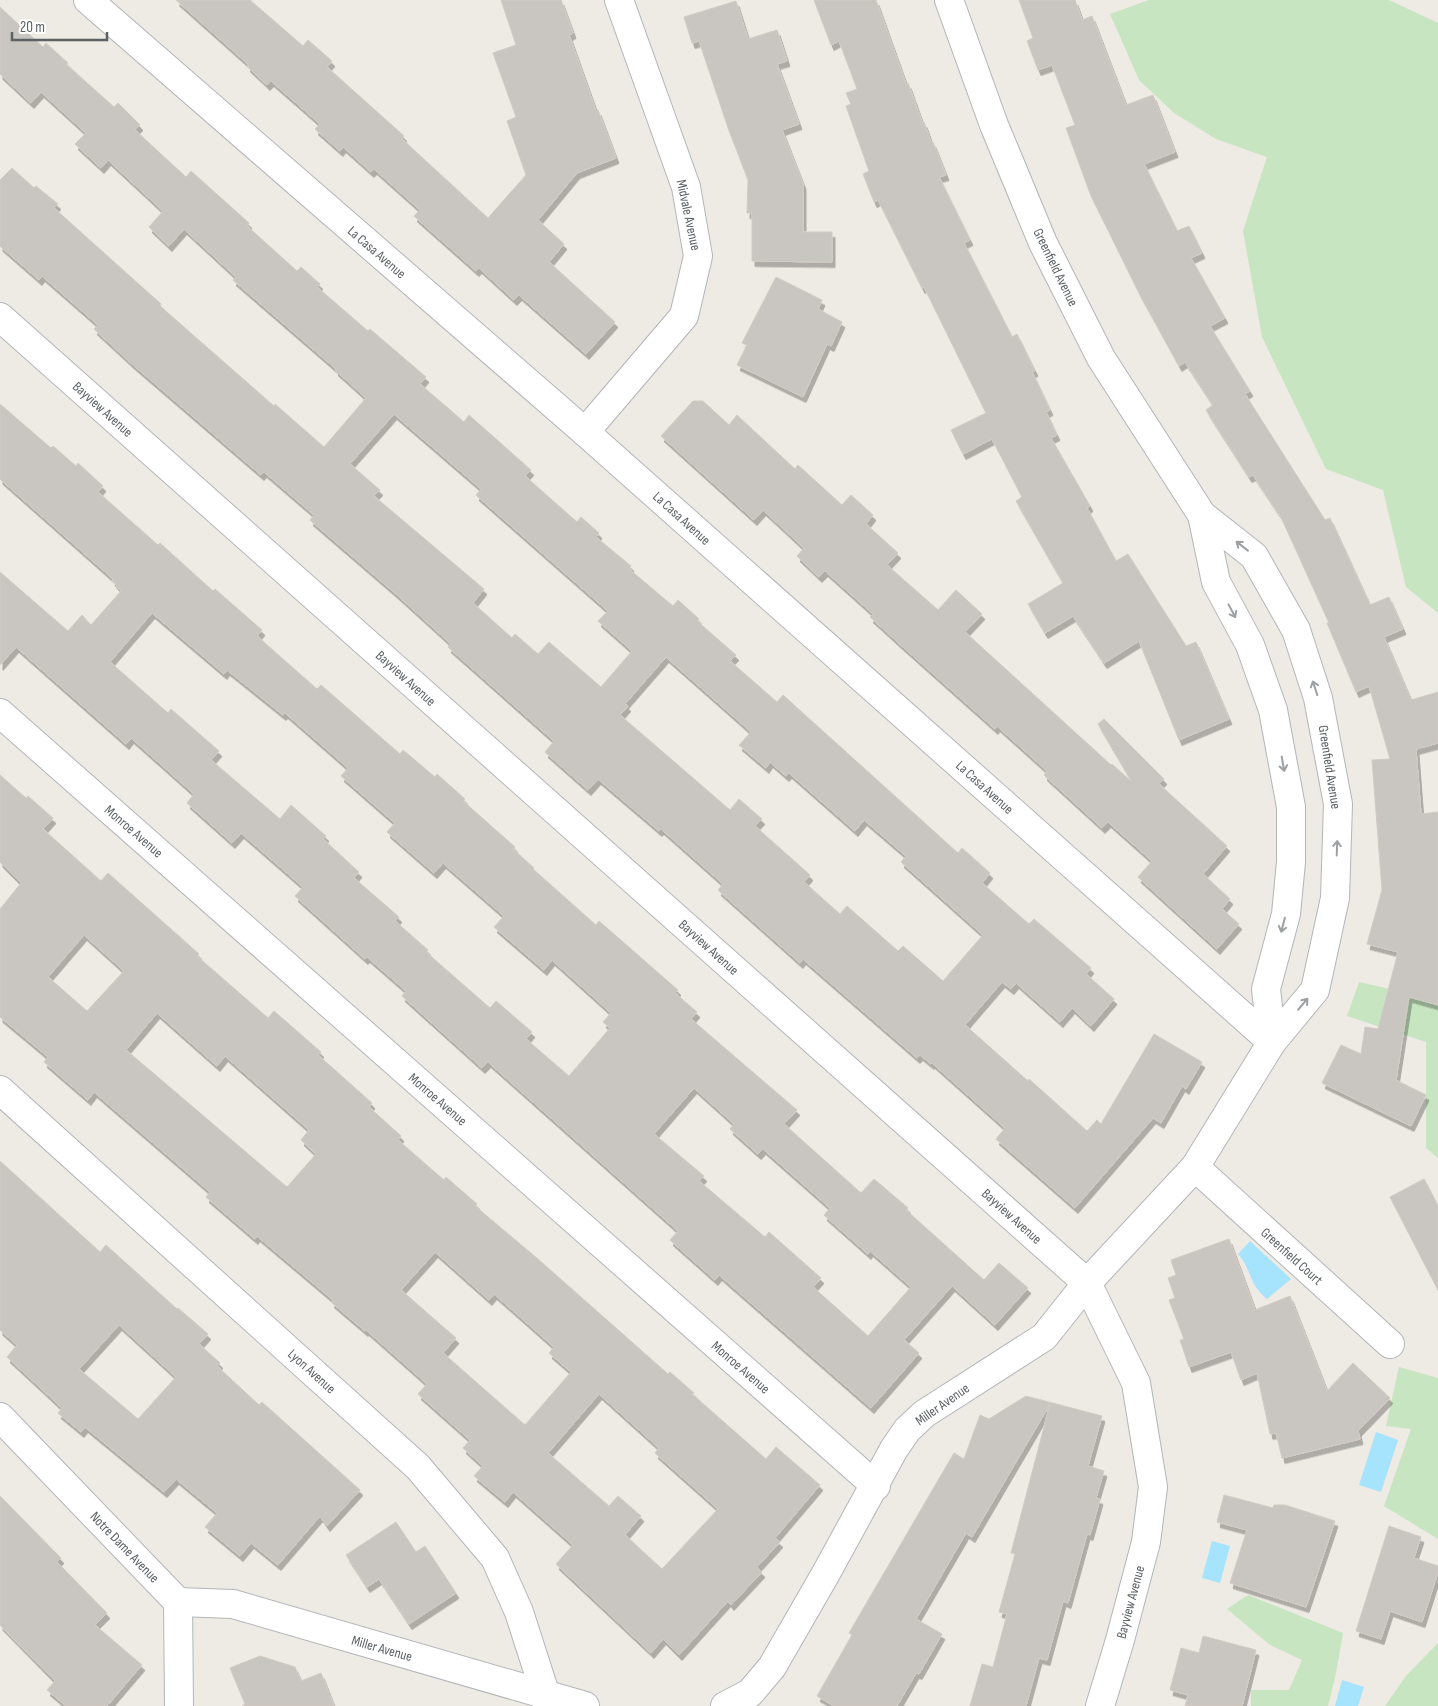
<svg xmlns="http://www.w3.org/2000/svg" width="1438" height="1706" font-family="'Sofia Sans Condensed',sans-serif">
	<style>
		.green { fill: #c7e5c1 }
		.water { fill: #a6e3fc }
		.building { fill: #c9c5c0; stroke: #d3cbc3; fill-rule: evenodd; filter: url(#shadow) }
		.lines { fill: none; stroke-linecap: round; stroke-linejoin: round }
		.minor-casing { stroke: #b2b6b9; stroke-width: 30 }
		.minor { stroke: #fff; stroke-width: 28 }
		.oneway { stroke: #9da0a2 }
		.labels { text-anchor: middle; stroke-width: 5; stroke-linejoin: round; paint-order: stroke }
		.street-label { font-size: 14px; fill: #5c6164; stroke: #fff }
	</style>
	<defs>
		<filter id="shadow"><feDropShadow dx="3" dy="5.5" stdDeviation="0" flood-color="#0004"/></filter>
	</defs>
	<rect width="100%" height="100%" fill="#eeeae4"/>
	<g class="green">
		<polygon points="1149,0 1389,0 1438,23 1438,613 1406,587 1383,490 1326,469 1262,337 1243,231 1267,157 1216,139 1174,113 1139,80 1110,14"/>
		<polygon points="1359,982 1438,1000 1438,1158 1426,1148 1426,1042 1347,1016"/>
		<polygon points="1399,1367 1438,1378 1438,1539 1384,1506 1411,1429 1386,1426"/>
		<polygon points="1248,1595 1343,1633 1336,1673 1328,1706 1251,1706 1251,1690 1289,1690 1302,1660 1270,1645 1227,1609"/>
		<polygon points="1438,1643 1438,1706 1385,1706 1406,1676"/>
	</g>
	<g class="water">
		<path d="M1250,1241L1291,1279L1267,1299C1248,1284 1252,1269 1238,1254Z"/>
		<polygon points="1376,1432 1398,1440 1381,1492 1359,1485"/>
		<polygon points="1212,1541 1230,1546 1220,1583 1202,1578"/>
		<polygon points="1342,1680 1364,1687 1358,1706 1335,1706"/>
	</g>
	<g class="building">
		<polygon points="176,0 250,0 303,46 308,40 332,61 327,67 404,136 402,139 488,218 526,175 507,121 516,117 493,53 516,45 501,0 561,0 573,33 569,35 596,111 598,110 616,158 577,173 538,220 564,244 549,262 615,322 586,354 519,295 514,300 479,268 476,271 414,216 420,210 374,169 371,172 343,147 340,151 315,129 320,124 271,81 267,85 247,66 249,65"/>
		<polygon points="814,0 876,0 906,84 908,83 922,122 924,122 931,142 933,142 946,175 939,177 970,240 964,243 1012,337 1017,334 1035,371 1032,372 1050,410 1046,412 1057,435 1051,438 1090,506 1087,508 1116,561 1128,554 1186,646 1196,642 1229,719 1179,740 1139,641 1104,663 1073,616 1045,633 1028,604 1063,583 1016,501 1022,497 992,439 963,454 951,430 986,413 924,287 922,288 878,200 874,202 863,174 869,171 846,106 851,104 846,93 857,89 839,41 831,45"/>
		<polygon points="1019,0 1075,0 1082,20 1092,16 1126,105 1153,95 1175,152 1144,164 1177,231 1189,226 1202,253 1191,258 1225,318 1210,326 1250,391 1245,394 1325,520 1330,518 1370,605 1389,597 1403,629 1384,637 1411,700 1438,692 1438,743 1416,749 1421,814 1438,812 1438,1005 1409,997 1396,1080 1426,1095 1411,1126 1322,1083 1341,1045 1361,1054 1365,1027 1378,1029 1398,952 1367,944 1382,890 1372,760 1390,759 1369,686 1356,692 1327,623 1329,623 1281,517 1253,475 1249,477 1206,410 1213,405 1185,362 1179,366 1141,297 1091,196 1066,128 1075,125 1052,65 1038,70 1027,41 1033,38"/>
		<polygon points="736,1 748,39 777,30 787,61 777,64 799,124 782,130 803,184 803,232 832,232 832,262 752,261 752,213 747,213 748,180 728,128 699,41 692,43 684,17"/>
		<path d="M0,7L43,47L46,43L68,63L66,64L114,107L118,103L140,125L135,130L186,177L191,171L249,223L247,226L297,271L301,267L320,284L317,287L368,331L370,329L426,377L420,384L464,422L469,415L531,470L525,476L577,522L581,517L599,533L596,537L631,566L629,569L673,606L678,600L699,619L697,621L736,655L730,661L777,702L783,695L958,853L962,848L990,873L982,883L1029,924L1034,919L1091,968L1086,974L1114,999L1091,1026L1072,1008L1060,1022L1016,983L1011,989L1002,982L965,1025L1028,1081L1029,1079L1087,1131L1097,1120L1101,1124L1154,1034L1202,1062L1186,1089L1182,1086L1161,1123L1153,1118L1075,1208L996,1139L1005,1128L932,1063L931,1064L920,1055L917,1058L803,959L800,963L718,890L723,884L661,829L659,831L598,779L588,790L545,752L554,741L448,647L451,644L396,594L310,520L314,515L264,472L261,475L132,364L94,329L98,325L42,276L39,280L0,246V180L12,168L34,188L36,186L58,204L54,208L161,304L160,306L274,406L275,404L324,447L366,398L335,370L336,369L233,280L236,277L184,229L169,246L149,227L163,211L108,160L101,168L75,144L86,133L41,92L31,103L0,74ZM394,414L481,489L476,495L608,611L598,621L632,651L601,687L549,642L538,654L515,634L512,638L473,603L484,589L374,496L380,490L350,464ZM666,657L751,732L739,745L766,768L770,762L786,776L789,773L855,831L864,820L906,856L901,862L983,935L943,981L903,946L898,951L847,906L840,914L804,882L810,875L755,826L762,819L739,799L730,810L620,715L628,706L625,704Z"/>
		<polygon points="776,277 822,300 818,309 842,322 831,346 827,344 803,397 737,365 747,345 742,343"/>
		<polygon points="693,401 703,401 729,425 737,415 795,469 798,465 842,505 851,495 873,515 866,524 898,553 887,565 938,610 956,590 982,614 965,632 1111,765 1112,764 1132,782 1098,724 1104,719 1164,779 1159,784 1227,846 1203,874 1230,899 1222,909 1239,924 1217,949 1138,877 1152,861 1108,822 1102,828 1044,775 1047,771 997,726 995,729 903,647 870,617 873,614 825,571 819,577 797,556 804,548 763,510 754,520 661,436"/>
		<path d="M0,404L51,448L53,446L76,466L78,463L103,486L98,492L158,545L160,543L213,591L215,589L262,630L257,636L317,689L321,685L400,754L403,750L435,777L437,774L465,799L463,801L515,847L513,849L534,868L533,869L596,925L599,921L678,990L675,993L697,1012L691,1019L797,1110L784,1124L861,1193L874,1179L908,1208L906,1210L984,1280L999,1263L1028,1288L995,1325L952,1286L904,1340L919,1353L871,1408L719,1275L715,1280L670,1240L678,1231L488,1062L482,1068L402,996L406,991L367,957L365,959L295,896L303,887L241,833L232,843L187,803L194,794L131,738L126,744L16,647L0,665V572L68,631L82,615L91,625L121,591L112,580L113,579L0,479ZM152,613L224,674L227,670L283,715L285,713L348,768L341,776L395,823L387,832L434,873L443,863L504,916L494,927L544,970L552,960L611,1013L603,1022L610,1028L569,1076L526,1039L532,1032L496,1001L490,1008L426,952L428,950L395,921L399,917L354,878L359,872L323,839L326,836L291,805L280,819L211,760L219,751L171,709L168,713L110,662ZM694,1088L734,1124L730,1129L758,1154L763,1149L830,1208L824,1215L868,1254L870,1251L911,1287L868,1336L813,1287L821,1278L769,1232L765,1237L699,1181L704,1176L654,1134Z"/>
		<path d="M0,775L26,798L28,796L53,818L43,829L101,881L108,873L199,954L197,956L268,1018L274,1011L321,1052L318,1055L372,1103L369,1107L401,1136L398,1140L444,1180L446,1177L477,1204L475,1206L538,1259L668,1374L670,1372L694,1393L692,1394L766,1459L776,1447L820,1485L775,1538L780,1542L757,1567L762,1572L731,1605L728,1601L679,1655L663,1639L651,1653L556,1564L573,1545L513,1492L505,1502L474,1476L483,1466L463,1448L470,1440L418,1394L427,1384L366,1330L365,1331L331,1302L333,1300L257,1236L255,1239L206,1197L210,1192L94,1092L88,1100L44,1062L48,1057L0,1017V909L21,883L0,862ZM84,935L124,971L87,1011L48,977ZM157,1013L217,1066L225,1056L309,1130L301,1140L316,1154L287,1187L126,1050ZM435,1252L489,1300L494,1294L554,1347L549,1353L571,1372L525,1425L443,1353L456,1338L401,1290ZM599,1394L659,1448L655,1453L718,1509L662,1569L625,1535L641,1516L618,1496L609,1506L548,1453Z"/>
		<path d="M0,1161L100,1252L106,1245L177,1309L178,1308L208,1334L199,1344L220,1363L217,1366L259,1405L262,1402L360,1490L327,1526L320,1516L278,1565L251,1543L240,1556L205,1527L217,1513L176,1479L164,1492L85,1427L81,1432L58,1413L62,1408L7,1357L17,1345L0,1330ZM119,1325L176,1377L138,1419L79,1369Z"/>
		<polygon points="1424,1179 1438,1206 1438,1290 1390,1197"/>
		<polygon points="1229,1239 1255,1310 1290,1296 1327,1391 1353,1363 1390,1398 1358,1431 1360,1439 1282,1458 1276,1433 1270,1434 1257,1373 1241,1380 1231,1352 1189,1367 1180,1340 1184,1339 1169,1300 1175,1298 1168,1278 1176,1275 1171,1260"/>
		<polygon points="1026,1396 1102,1416 1088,1466 1104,1471 1096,1498 1100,1499 1090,1535 1087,1534 1068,1603 1063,1601 1047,1660 1039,1658 1026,1706 970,1706 982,1664 993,1667 1007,1614 999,1612 1015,1554 1011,1553 1050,1404 972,1537 966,1533 916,1619 942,1634 919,1674 916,1673 897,1706 834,1706 817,1696 852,1635 849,1633 954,1453 964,1459 980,1415 989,1419"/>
		<polygon points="1224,1495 1273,1508 1274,1505 1285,1505 1335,1521 1306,1607 1230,1583 1247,1530 1217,1522"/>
		<polygon points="0,1496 61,1558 57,1562 107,1613 95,1625 142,1665 107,1706 66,1706 47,1690 55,1681 0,1625"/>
		<polygon points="396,1522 416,1552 425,1546 456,1593 409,1624 379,1579 367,1587 346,1555"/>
		<polygon points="1389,1526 1421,1537 1414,1558 1438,1566 1438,1572 1422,1622 1390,1611 1381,1639 1356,1631"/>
		<polygon points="1203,1636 1256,1650 1242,1706 1185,1706 1188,1695 1170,1690 1181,1648 1199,1653"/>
		<polygon points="260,1656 295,1667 301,1681 321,1673 334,1706 242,1706 245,1704 230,1668"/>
	</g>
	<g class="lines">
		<defs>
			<g id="minor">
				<polyline points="88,0 585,432 1272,1042"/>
				<polyline points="0,317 1087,1283 1136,1383 1153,1487 1146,1542 1120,1640 1100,1706"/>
				<polyline points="585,432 684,316 698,256 686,187 619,0"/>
				<polyline points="1202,515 1216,582 1250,645 1273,710 1291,807 1291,862 1286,914 1266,989 1272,1042"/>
				<polyline points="0,713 876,1486"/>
				<polyline points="0,1090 418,1467 495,1558 519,1612 546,1696 547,1706"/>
				<polyline points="1195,1167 1390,1344"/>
				<polyline points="0,1417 178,1602 179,1706"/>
				<polyline points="178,1602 233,1604 585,1706"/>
				<polyline points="725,1706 750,1693 772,1667 825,1575 894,1449 907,1430 924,1414 1044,1337 1087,1283 1195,1167 1272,1042 1315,990 1335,898 1338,804 1318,698 1296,630 1254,556 1202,515 1101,358 1043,243 994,125 949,0"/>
			</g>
		</defs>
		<use href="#minor" class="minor-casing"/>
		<use href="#minor" class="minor"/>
	</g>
	<defs><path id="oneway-shaft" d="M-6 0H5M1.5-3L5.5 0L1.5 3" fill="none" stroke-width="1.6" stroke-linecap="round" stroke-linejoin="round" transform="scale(1.25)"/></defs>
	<g class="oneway">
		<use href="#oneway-shaft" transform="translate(1242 546) rotate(-142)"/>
		<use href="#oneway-shaft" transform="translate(1232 611) rotate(62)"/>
		<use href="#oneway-shaft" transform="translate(1315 688) rotate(-108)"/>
		<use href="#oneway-shaft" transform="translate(1283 764) rotate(80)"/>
		<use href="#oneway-shaft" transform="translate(1337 848) rotate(-88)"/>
		<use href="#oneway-shaft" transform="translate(1283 925) rotate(105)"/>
		<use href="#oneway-shaft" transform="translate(1303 1004) rotate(-50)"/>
	</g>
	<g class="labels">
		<g class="street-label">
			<text transform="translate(689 215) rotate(78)" y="5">Midvale Avenue</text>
			<text transform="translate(377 252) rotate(41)" y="5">La Casa Avenue</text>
			<text transform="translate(1056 267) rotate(64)" y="5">Greenfield Avenue</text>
			<text transform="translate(103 409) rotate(42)" y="5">Bayview Avenue</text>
			<text transform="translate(682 518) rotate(42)" y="5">La Casa Avenue</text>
			<text transform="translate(406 678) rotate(42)" y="5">Bayview Avenue</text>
			<text transform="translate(1330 767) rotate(81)" y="5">Greenfield Avenue</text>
			<text transform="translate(985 787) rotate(42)" y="5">La Casa Avenue</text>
			<text transform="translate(134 831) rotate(41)" y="5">Monroe Avenue</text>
			<text transform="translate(709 947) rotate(42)" y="5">Bayview Avenue</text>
			<text transform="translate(438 1099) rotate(41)" y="5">Monroe Avenue</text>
			<text transform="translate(1012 1216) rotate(42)" y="5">Bayview Avenue</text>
			<text transform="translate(1292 1256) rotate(42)" y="5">Greenfield Court</text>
			<text transform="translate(741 1367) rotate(41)" y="5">Monroe Avenue</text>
			<text transform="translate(312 1371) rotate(42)" y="5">Lyon Avenue</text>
			<text transform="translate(942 1404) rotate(-35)" y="5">Miller Avenue</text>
			<text transform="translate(125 1547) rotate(46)" y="5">Notre Dame Avenue</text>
			<text transform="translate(1130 1602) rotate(-75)" y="5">Bayview Avenue</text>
			<text transform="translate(382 1648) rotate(16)" y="5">Miller Avenue</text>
		</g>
	</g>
	<path d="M12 32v8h95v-8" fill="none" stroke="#5c6164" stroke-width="2.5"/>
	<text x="20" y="32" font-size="15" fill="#5c6164" stroke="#ffffff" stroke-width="4" paint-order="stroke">20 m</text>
</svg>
